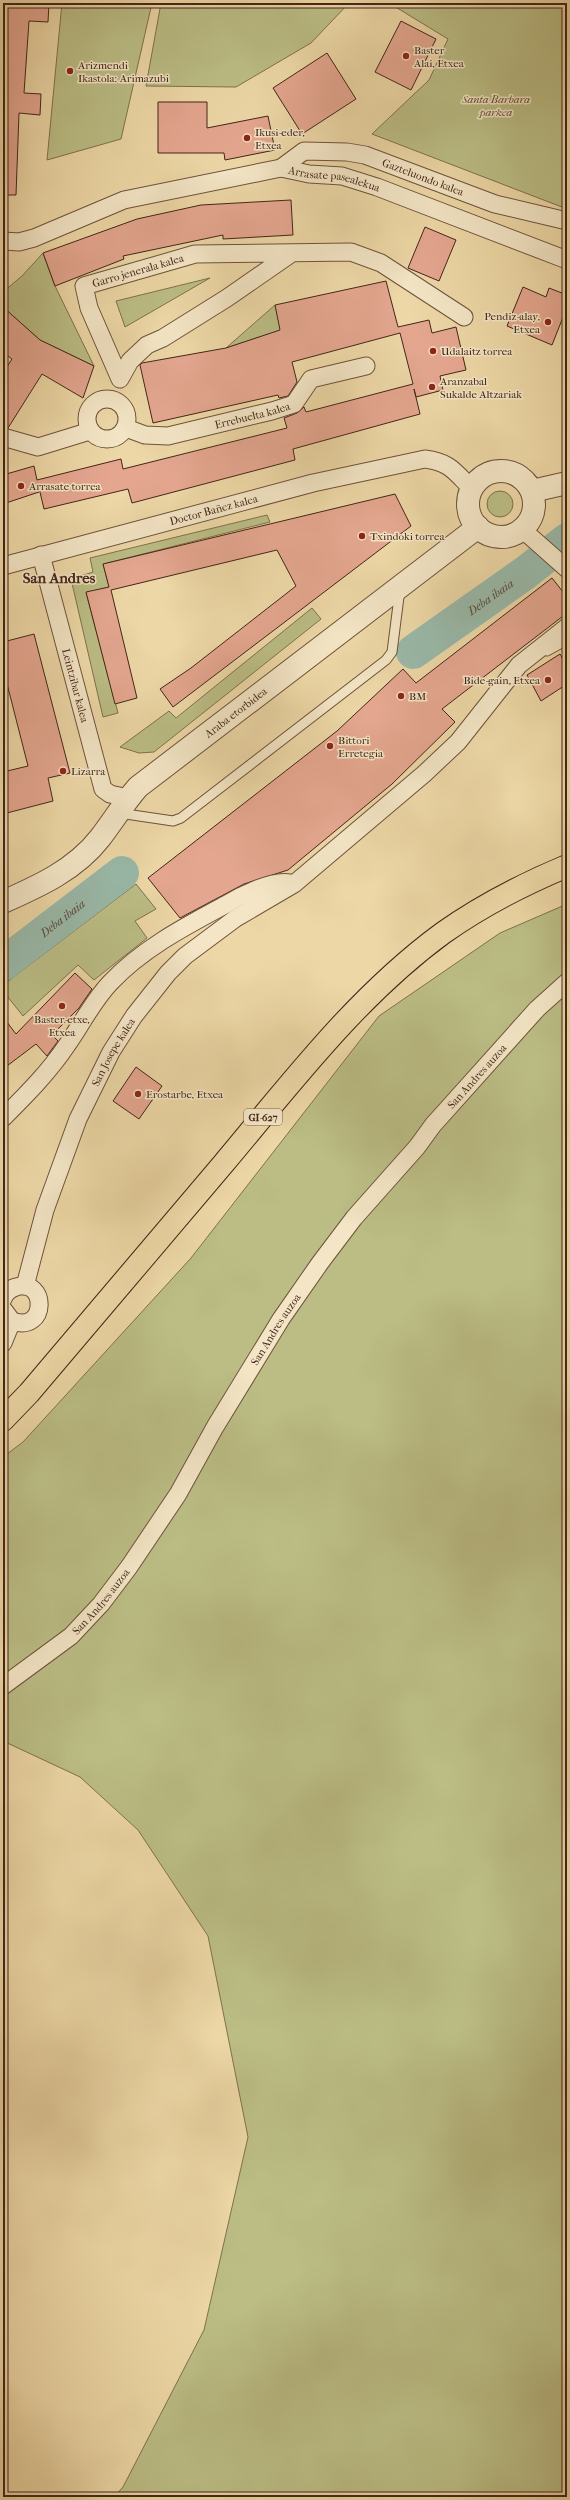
<svg xmlns="http://www.w3.org/2000/svg" width="570" height="2500" font-family="'IM FELL French Canon',serif">
	<style>
		.green { fill: #bbbd85; stroke: #7f714e }
		.lines { fill: none; stroke-linecap: round; stroke-linejoin: round }
		.river { stroke: #99b9a9; stroke-width: 34 }
		.building { fill: #e4a68f; stroke: #432518 }
		.service-casing { stroke: #6e523c; stroke-width: 11 }
		.minor-casing { stroke: #6e523c; stroke-width: 19 }
		.tertiary-casing { stroke: #6e523c; stroke-width: 24 }
		.primary-casing { stroke: #432518; stroke-width: 24 }
		.service { stroke: #f3e5c5; stroke-width: 9 }
		.minor { stroke: #f3e5c5; stroke-width: 17 }
		.tertiary { stroke: #f3e5c5; stroke-width: 22 }
		.primary { stroke: #edd7a6; stroke-width: 22 }
		.poi-dot { fill: #8f2418; stroke: #f3e5c5; stroke-width: 1.5 }
		.labels { text-anchor: middle; stroke-width: 3; stroke-linejoin: round; paint-order: stroke }
		.shield { fill: #f3e5c5; stroke: #785f4c; stroke-width: 1 }
		.shield-label { font-size: 10px; font-weight: bold; fill: #432518 }
		.poi-label { font-size: 11px; fill: #432518; stroke: #f3e5c5; text-anchor: start }
		.park-label { font-size: 11px; font-style: italic; fill: #614b33; stroke: #f3e5c5 }
		.street-label { font-size: 11px; fill: #432518; stroke: #f3e5c5 }
		.water-label { font-size: 12px; font-style: italic; fill: #584a3c; stroke: #f3e5c5 }
		.district-label { font-size: 15px; font-weight: bold; fill: #432518; stroke: #f3e5c5 }
	</style>
	<rect width="100%" height="100%" fill="#edd7a6"/>
	<filter id="stains"><feTurbulence type="fractalNoise" baseFrequency=".005" numOctaves="4"/><feColorMatrix values="0 0 0 0 .2 0 0 0 0 .09 0 0 0 0 .02 0 0 0 .5 -.17"/></filter>
	<radialGradient id="worn" r=".72"><stop offset=".6" stop-color="#630" stop-opacity="0"/><stop offset="1" stop-color="#630" stop-opacity=".3"/></radialGradient>
	<g class="green">
		<polygon points="62,3 152,3 121,139 47,160"/>
		<polygon points="161,3 349,3 311,43 236,87 146,86"/>
		<polygon points="389,3 567,3 567,209 372,134 429,80 448,39"/>
		<polygon points="43,253 55,286 94,366 40,340 3,307 3,292 22,276"/>
		<polygon points="210,278 125,327 116,301"/>
		<polygon points="275,305 281,330 226,348"/>
		<circle cx="500" cy="504" r="13"/>
		<polygon points="267,515 270,522 103,564 109,587 86,593 118,713 103,717 71,579 93,572 90,558"/>
		<polygon points="312,608 321,619 154,752 139,753 120,747 169,711 176,718"/>
		<polygon points="136,884 156,909 135,921 147,938 94,980 78,965 23,1016 3,991 3,985"/>
		<polygon points="567,904 567,2497 114,2497 123,2487 204,2330 248,2137 208,1936 138,1830 80,1777 3,1741 3,1457 23,1442 191,1258 379,1016 500,933"/>
	</g>
	<g class="lines">
		<g class="river">
			<path id="s1" d="M413,652L525,573L567,540"/>
			<path id="s2" d="M3,964L122,873"/>
		</g>
	</g>
	<g class="building">
		<polygon points="3,3 49,3 48,22 29,21 24,93 41,94 40,115 19,113 16,195 3,195"/>
		<polygon points="401,21 436,39 411,90 375,72"/>
		<polygon points="327,53 356,99 302,134 273,88"/>
		<polygon points="158,102 207,102 207,128 268,116 275,150 225,160 224,153 158,153"/>
		<polygon points="291,200 293,235 223,239 223,235 123,256 124,259 55,286 43,253 137,219 201,205"/>
		<polygon points="425,227 456,240 439,281 408,268"/>
		<polygon points="386,281 398,327 429,320 432,333 456,327 466,370 440,376 443,390 416,397 414,389 420,414 293,449 295,460 132,503 128,489 44,509 39,488 39,492 3,504 3,475 34,466 37,480 121,459 123,469 287,428 284,418 297,413 304,407 306,412 413,384 400,333 292,362 297,382 288,396 279,398 278,395 153,423 140,365 142,363 226,348 280,330 275,305"/>
		<polygon points="523,287 546,297 549,288 567,295 567,307 552,345 507,326"/>
		<polygon points="3,307 40,340 94,366 83,398 42,374 8,428 3,427 3,373 12,359 3,352"/>
		<polygon points="395,494 411,526 173,707 160,689 191,668 296,586 277,550 111,590 137,698 115,704 86,592 109,587 103,564"/>
		<polygon points="552,578 567,597 567,613 442,709 455,722 392,784 288,870 244,884 180,918 148,878 337,731 403,669 416,683"/>
		<polygon points="34,634 70,773 48,778 53,801 3,814 3,772 28,766 3,668 3,642"/>
		<polygon points="560,654 567,666 567,684 541,701 527,675"/>
		<polygon points="75,973 92,989 79,1008 52,1035 58,1041 52,1049 47,1056 36,1044 3,1069 3,1017 16,1034"/>
		<polygon points="136,1067 162,1086 139,1119 113,1101"/>
	</g>
	<g class="lines">
		<defs>
			<g id="service">
				<polyline points="547,651 567,640"/>
				<polyline points="119,813 173,821 181,818 386,660 392,652 400,589"/>
			</g>
			<g id="minor">
				<path id="s3" d="M281,168L304,151L347,152L365,155L495,204L567,221"/>
				<path id="s4" d="M3,241L19,242L34,238L124,200L281,168L309,174L342,176L377,187L567,260"/>
				<path id="s5" d="M292,253L227,298L163,338L147,345L130,361L120,379L89,308L84,286L195,254L351,252L381,263L464,317"/>
				<circle cx="107" cy="419" r="20"/>
				<path id="s6" d="M126,428L145,435L168,436L272,411L294,404L311,379L366,366"/>
				<polyline points="3,437 38,447 90,431"/>
				<polyline points="523,530 567,569"/>
				<path id="s7" d="M41,555L103,789L110,794L128,798"/>
				<path id="s8" d="M3,566L313,483L425,459C450,462 455,472 472,489"/>
				<path d="M3,1118C26,1095 49,1072 67,1045C81,1025 93,1001 110,983C142,949 184,927 225,905C240,896 273,879 290,883"/>
				<path id="s9" d="M25,1286L45,1210L78,1119L111,1052L134,1016L168,973L185,956L236,918L294,884L424,774L458,742L519,665L567,627"/>
				<path d="M3,1299C5,1293 9,1289 16,1287C47,1277 48,1334 12,1321L3,1309"/>
				<polyline points="3,1343 12,1321"/>
				<path id="s10" d="M3,1686L71,1636L101,1604L129,1567L178,1494L215,1427L281,1319L320,1263L354,1218L417,1147L433,1125L537,1009L567,982"/>
			</g>
			<g id="tertiary">
				<circle cx="501" cy="504" r="33"/>
				<polyline points="532,491 567,483"/>
				<path id="s11" d="M3,902C39,886 75,870 100,838C113,821 124,803 138,787L478,527"/>
			</g>
			<path id="primary" d="M3,1420L29,1393C94,1316 159,1240 224,1163C292,1082 357,996 443,933C481,906 524,884 567,866"/>
		</defs>
		<use href="#service" class="service-casing"/>
		<use href="#minor" class="minor-casing"/>
		<use href="#tertiary" class="tertiary-casing"/>
		<use href="#primary" class="primary-casing"/>
		<use href="#service" class="service"/>
		<use href="#minor" class="minor"/>
		<use href="#tertiary" class="tertiary"/>
		<use href="#primary" class="primary"/>
	</g>
	<g class="poi-dot">
		<circle cx="406" cy="56" r="4"/>
		<circle cx="70" cy="71" r="4"/>
		<circle cx="247" cy="138" r="4"/>
		<circle cx="548" cy="322" r="4"/>
		<circle cx="433" cy="351" r="4"/>
		<circle cx="432" cy="387" r="4"/>
		<circle cx="21" cy="486" r="4"/>
		<circle cx="362" cy="536" r="4"/>
		<circle cx="548" cy="680" r="4"/>
		<circle cx="401" cy="696" r="4"/>
		<circle cx="330" cy="746" r="4"/>
		<circle cx="63" cy="771" r="4"/>
		<circle cx="62" cy="1006" r="4"/>
		<circle cx="138" cy="1094" r="4"/>
	</g>
	<g class="labels">
		<rect class="shield" x="244" y="1109" width="38" height="16" rx="3"/>
		<g class="shield-label">
			<text x="263" y="1121">GI-627</text>
		</g>
		<g class="poi-label">
			<text x="414" y="54">Baster<tspan x="414" dy="13">Alai, Etxea</tspan></text>
			<text x="78" y="69">Arizmendi<tspan x="78" dy="13">Ikastola: Arimazubi</tspan></text>
			<text x="255" y="136">Ikusi-eder,<tspan x="255" dy="13">Etxea</tspan></text>
			<text x="540" y="320" text-anchor="end">Pendiz-alay,<tspan x="540" dy="13">Etxea</tspan></text>
			<text x="441" y="355">Udalaitz torrea</text>
			<text x="440" y="385">Aranzabal<tspan x="440" dy="13">Sukalde Altzariak</tspan></text>
			<text x="29" y="490">Arrasate torrea</text>
			<text x="370" y="540">Txindoki torrea</text>
			<text x="540" y="684" text-anchor="end">Bide-gain, Etxea</text>
			<text x="409" y="700">BM</text>
			<text x="338" y="744">Bittori<tspan x="338" dy="13">Erretegia</tspan></text>
			<text x="71" y="775">Lizarra</text>
			<text x="62" y="1023" text-anchor="middle">Baster-etxe,<tspan x="62" dy="13">Etxea</tspan></text>
			<text x="146" y="1098">Erostarbe, Etxea</text>
		</g>
		<g class="park-label">
			<text x="496" y="103">Santa Barbara<tspan x="496" dy="13">parkea</tspan></text>
		</g>
		<g class="street-label">
			<text dy="4" stroke="none"><textPath href="#s3" startOffset="152">Gazteluondo kalea</textPath></text>
			<text dy="4" stroke="none"><textPath href="#s4" startOffset="344">Arrasate pasealekua</textPath></text>
			<text dy="4" stroke="none"><textPath href="#s5" startOffset="372">Garro jenerala kalea</textPath></text>
			<text dy="4" stroke="none"><textPath href="#s6" startOffset="130">Errebuelta kalea</textPath></text>
			<text dy="4" stroke="none"><textPath href="#s8" startOffset="218">Doctor Bañez kalea</textPath></text>
			<text dy="4" stroke="none"><textPath href="#s7" startOffset="135">Leintzibar kalea</textPath></text>
			<text dy="4" stroke="none"><textPath href="#s11" startOffset="304">Araba etorbidea</textPath></text>
			<text dy="4" stroke="none"><textPath href="#s9" startOffset="251">San Josepe kalea</textPath></text>
			<text dy="4" stroke="none"><textPath href="#s10" startOffset="778">San Andres auzoa</textPath></text>
			<text dy="4" stroke="none"><textPath href="#s10" startOffset="454">San Andres auzoa</textPath></text>
			<text dy="4" stroke="none"><textPath href="#s10" startOffset="130">San Andres auzoa</textPath></text>
		</g>
		<g class="water-label">
			<text dy="4" stroke="none"><textPath href="#s1" startOffset="95">Deba ibaia</textPath></text>
			<text dy="4" stroke="none"><textPath href="#s2" startOffset="75">Deba ibaia</textPath></text>
		</g>
		<g class="district-label">
			<text x="59" y="583">San Andres</text>
		</g>
	</g>
	<rect width="570" height="2500" fill="none" stroke="#edd7a6" stroke-width="16"/>
	<rect x="4" y="4" width="562" height="2492" fill="none" stroke="#432518" stroke-width="2"/>
	<rect x="8" y="8" width="554" height="2484" fill="none" stroke="#432518"/>
	<rect width="100%" height="100%" filter="url(#stains)"/>
	<rect width="100%" height="100%" fill="url(#worn)"/>
</svg>
